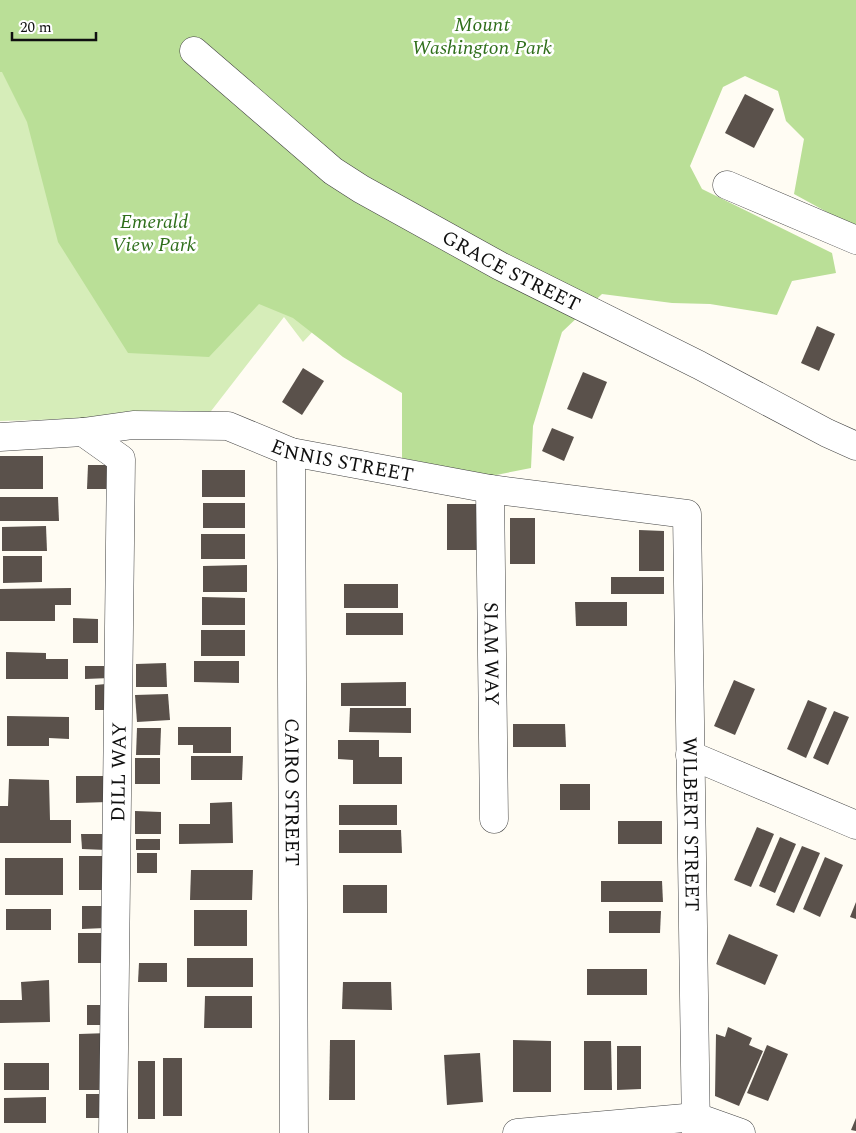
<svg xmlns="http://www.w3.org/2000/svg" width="856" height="1133" font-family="Spectral,serif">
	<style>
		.green { fill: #d6edb9 }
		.forest { fill: #badf97 }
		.building { fill: #5a514b }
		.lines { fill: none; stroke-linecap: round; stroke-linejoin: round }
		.minor-casing { stroke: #434343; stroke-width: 29 }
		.minor { stroke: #fff; stroke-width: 28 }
		.labels { text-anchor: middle; stroke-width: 5; stroke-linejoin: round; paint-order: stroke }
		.park-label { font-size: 20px; font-style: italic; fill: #2e6e1a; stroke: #fff }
		.street-label { font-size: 20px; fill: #101010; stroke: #fff }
	</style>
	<rect width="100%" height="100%" fill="#fffcf3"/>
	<polygon class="green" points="0,0 388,251 303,342 284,317 208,415 0,421"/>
	<polygon class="forest" points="0,0 856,0 856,228 794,194 804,139 786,121 778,91 745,76 723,87 690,166 702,189 832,253 836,273 792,281 777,315 710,304 672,303 602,294 562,332 533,426 531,468 491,476 402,458 402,393 343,357 293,318 259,304 209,357 128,353 58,242 27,122 2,72 0,72"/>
	<g class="building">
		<polygon points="745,94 774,109 754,148 725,133"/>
		<polygon points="817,326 835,334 819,371 801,363"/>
		<polygon points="303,368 324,381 302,415 282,402"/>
		<polygon points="583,372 607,382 592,419 567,409"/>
		<polygon points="552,428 574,437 564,461 542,451"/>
		<rect x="0" y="456" width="43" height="33"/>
		<polygon points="88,465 108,465 108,489 87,489"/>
		<rect x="202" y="470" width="43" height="27"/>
		<polygon points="0,497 58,497 59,521 0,521"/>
		<rect x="203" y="503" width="42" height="25"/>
		<polygon points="447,504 480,504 481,550 447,550"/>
		<rect x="510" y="518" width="25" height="46"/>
		<polygon points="46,526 47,551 2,551 2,527"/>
		<polygon points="639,530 664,531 664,571 639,571"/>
		<rect x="201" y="534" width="44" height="25"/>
		<polygon points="3,556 42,556 42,582 3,583"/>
		<polygon points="247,565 247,592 203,592 203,566"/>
		<rect x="611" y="577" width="53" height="17"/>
		<rect x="344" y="584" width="54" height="24"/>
		<polygon points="71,588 71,605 55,605 55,621 0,621 0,589"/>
		<polygon points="202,597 245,598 245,625 202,625"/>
		<polygon points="575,602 627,602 627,626 576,626"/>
		<rect x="346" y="613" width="57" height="22"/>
		<polygon points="73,618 98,619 98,643 73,643"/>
		<rect x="201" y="630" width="44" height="26"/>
		<polygon points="6,652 46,653 46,659 68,659 68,679 6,679"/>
		<polygon points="194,661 239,661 239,683 194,682"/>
		<polygon points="166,663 167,687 136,687 136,664"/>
		<polygon points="85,666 110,666 110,678 85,679"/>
		<polygon points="734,680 755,689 735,735 714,726"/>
		<polygon points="406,682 406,706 341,706 341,683"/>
		<polygon points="106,684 106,710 95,710 95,685"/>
		<polygon points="168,694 170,720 137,722 135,695"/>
		<polygon points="808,700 827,708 806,758 787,749"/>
		<polygon points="350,708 411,708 411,733 349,732"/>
		<polygon points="834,711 849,717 828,765 813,758"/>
		<polygon points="7,716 69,717 69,739 49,738 49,746 7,746"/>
		<polygon points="513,724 565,724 566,747 513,747"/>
		<polygon points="178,727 231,727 231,753 193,753 193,745 178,745"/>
		<polygon points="137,728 161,728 160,755 136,755"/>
		<polygon points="338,740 379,740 379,757 402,757 402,784 353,784 353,760 338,759"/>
		<polygon points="191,756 243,756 242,780 191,780"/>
		<rect x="135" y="758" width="25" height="26"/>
		<polygon points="76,776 107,776 108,802 76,803"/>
		<polygon points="9,779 49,780 50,820 71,820 71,843 0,843 0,806 8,806"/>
		<rect x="560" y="784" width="30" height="26"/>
		<polygon points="232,802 233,843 179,844 179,824 210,824 210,803"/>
		<rect x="339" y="805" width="58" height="20"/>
		<polygon points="135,811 161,812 161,834 135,834"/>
		<rect x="618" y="821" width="44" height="23"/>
		<polygon points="757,827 774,834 751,887 734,880"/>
		<polygon points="339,830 401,830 402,853 339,853"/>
		<polygon points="81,834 106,834 106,850 82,849"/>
		<polygon points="780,837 796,844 775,893 759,886"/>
		<rect x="136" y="839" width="24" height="11"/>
		<polygon points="802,846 820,853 794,913 776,905"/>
		<rect x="137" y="853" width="20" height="20"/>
		<rect x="79" y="856" width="27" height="34"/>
		<polygon points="825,857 843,865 820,917 803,909"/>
		<rect x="5" y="858" width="58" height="37"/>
		<polygon points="191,870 253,870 252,900 190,900"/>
		<polygon points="601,881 662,881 663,902 601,902"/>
		<rect x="343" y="885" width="44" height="28"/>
		<polygon points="856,902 856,919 850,917"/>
		<polygon points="82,906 104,906 105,928 82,929"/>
		<rect x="6" y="909" width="45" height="21"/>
		<rect x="194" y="910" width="53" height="36"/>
		<polygon points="609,911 661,911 660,933 609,933"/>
		<rect x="78" y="933" width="26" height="30"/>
		<polygon points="729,934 778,955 765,985 716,964"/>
		<rect x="187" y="958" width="66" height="29"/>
		<polygon points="139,963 167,963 167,982 138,982"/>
		<rect x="587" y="969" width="60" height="26"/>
		<polygon points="49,980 50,1022 0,1023 0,1000 22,1000 21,982"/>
		<polygon points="343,982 391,982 392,1010 342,1009"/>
		<polygon points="205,996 252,996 252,1028 204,1028"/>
		<rect x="87" y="1005" width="21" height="20"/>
		<polygon points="728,1027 752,1038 749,1045 763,1051 739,1106 715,1096 716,1034 725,1037"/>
		<polygon points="109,1033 109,1090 79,1090 79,1034"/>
		<polygon points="330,1040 355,1040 355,1100 329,1100"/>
		<polygon points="513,1040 551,1041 551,1092 513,1092"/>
		<polygon points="584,1041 611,1041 612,1090 584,1090"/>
		<polygon points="767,1045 788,1054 768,1101 747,1093"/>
		<polygon points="617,1046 641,1046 641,1089 617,1090"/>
		<polygon points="480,1053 483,1102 447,1105 444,1055"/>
		<rect x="163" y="1058" width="19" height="58"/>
		<rect x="138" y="1061" width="17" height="58"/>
		<rect x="4" y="1063" width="45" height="27"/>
		<rect x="86" y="1094" width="20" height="24"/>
		<polygon points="46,1097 46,1123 4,1123 4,1098"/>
		<polygon points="856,1118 856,1131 851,1130"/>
	</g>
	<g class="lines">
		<defs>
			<g id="minor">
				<path id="s1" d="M194,51L333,171L361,189L500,266L699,365L827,433L856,446"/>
				<polyline points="727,185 856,240"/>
				<polyline points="83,432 121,459 113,1133"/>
				<path id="s2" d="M0,437L83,432L133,425L228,426L291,452L490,489L687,514L696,1133"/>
				<path id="s3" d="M291,452L294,1133"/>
				<path id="s4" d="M490,489L494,819"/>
				<polyline points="690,755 856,825"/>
				<polyline points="517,1133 696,1117 741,1133"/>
			</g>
		</defs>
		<use href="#minor" class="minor-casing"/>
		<use href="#minor" class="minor"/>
	</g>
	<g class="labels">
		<g class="park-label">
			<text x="482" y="31">Mount<tspan x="482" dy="23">Washington Park</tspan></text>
			<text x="154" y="228">Emerald<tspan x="154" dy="23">View Park</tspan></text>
		</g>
		<g class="street-label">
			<text dy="7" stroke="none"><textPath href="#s1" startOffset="388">GRACE STREET</textPath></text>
			<text dy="7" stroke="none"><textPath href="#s2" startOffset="349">ENNIS STREET</textPath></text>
			<text dy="7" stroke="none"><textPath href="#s4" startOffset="165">SIAM WAY</textPath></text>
			<text transform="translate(118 772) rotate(-89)" y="7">DILL WAY</text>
			<text dy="7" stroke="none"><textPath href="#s3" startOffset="340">CAIRO STREET</textPath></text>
			<text dy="7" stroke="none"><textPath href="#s2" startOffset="1008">WILBERT STREET</textPath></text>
		</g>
	</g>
	<path d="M12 32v8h84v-8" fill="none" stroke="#101010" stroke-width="2.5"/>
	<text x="20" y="32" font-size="15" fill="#101010" stroke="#ffffff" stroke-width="4" paint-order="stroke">20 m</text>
</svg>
